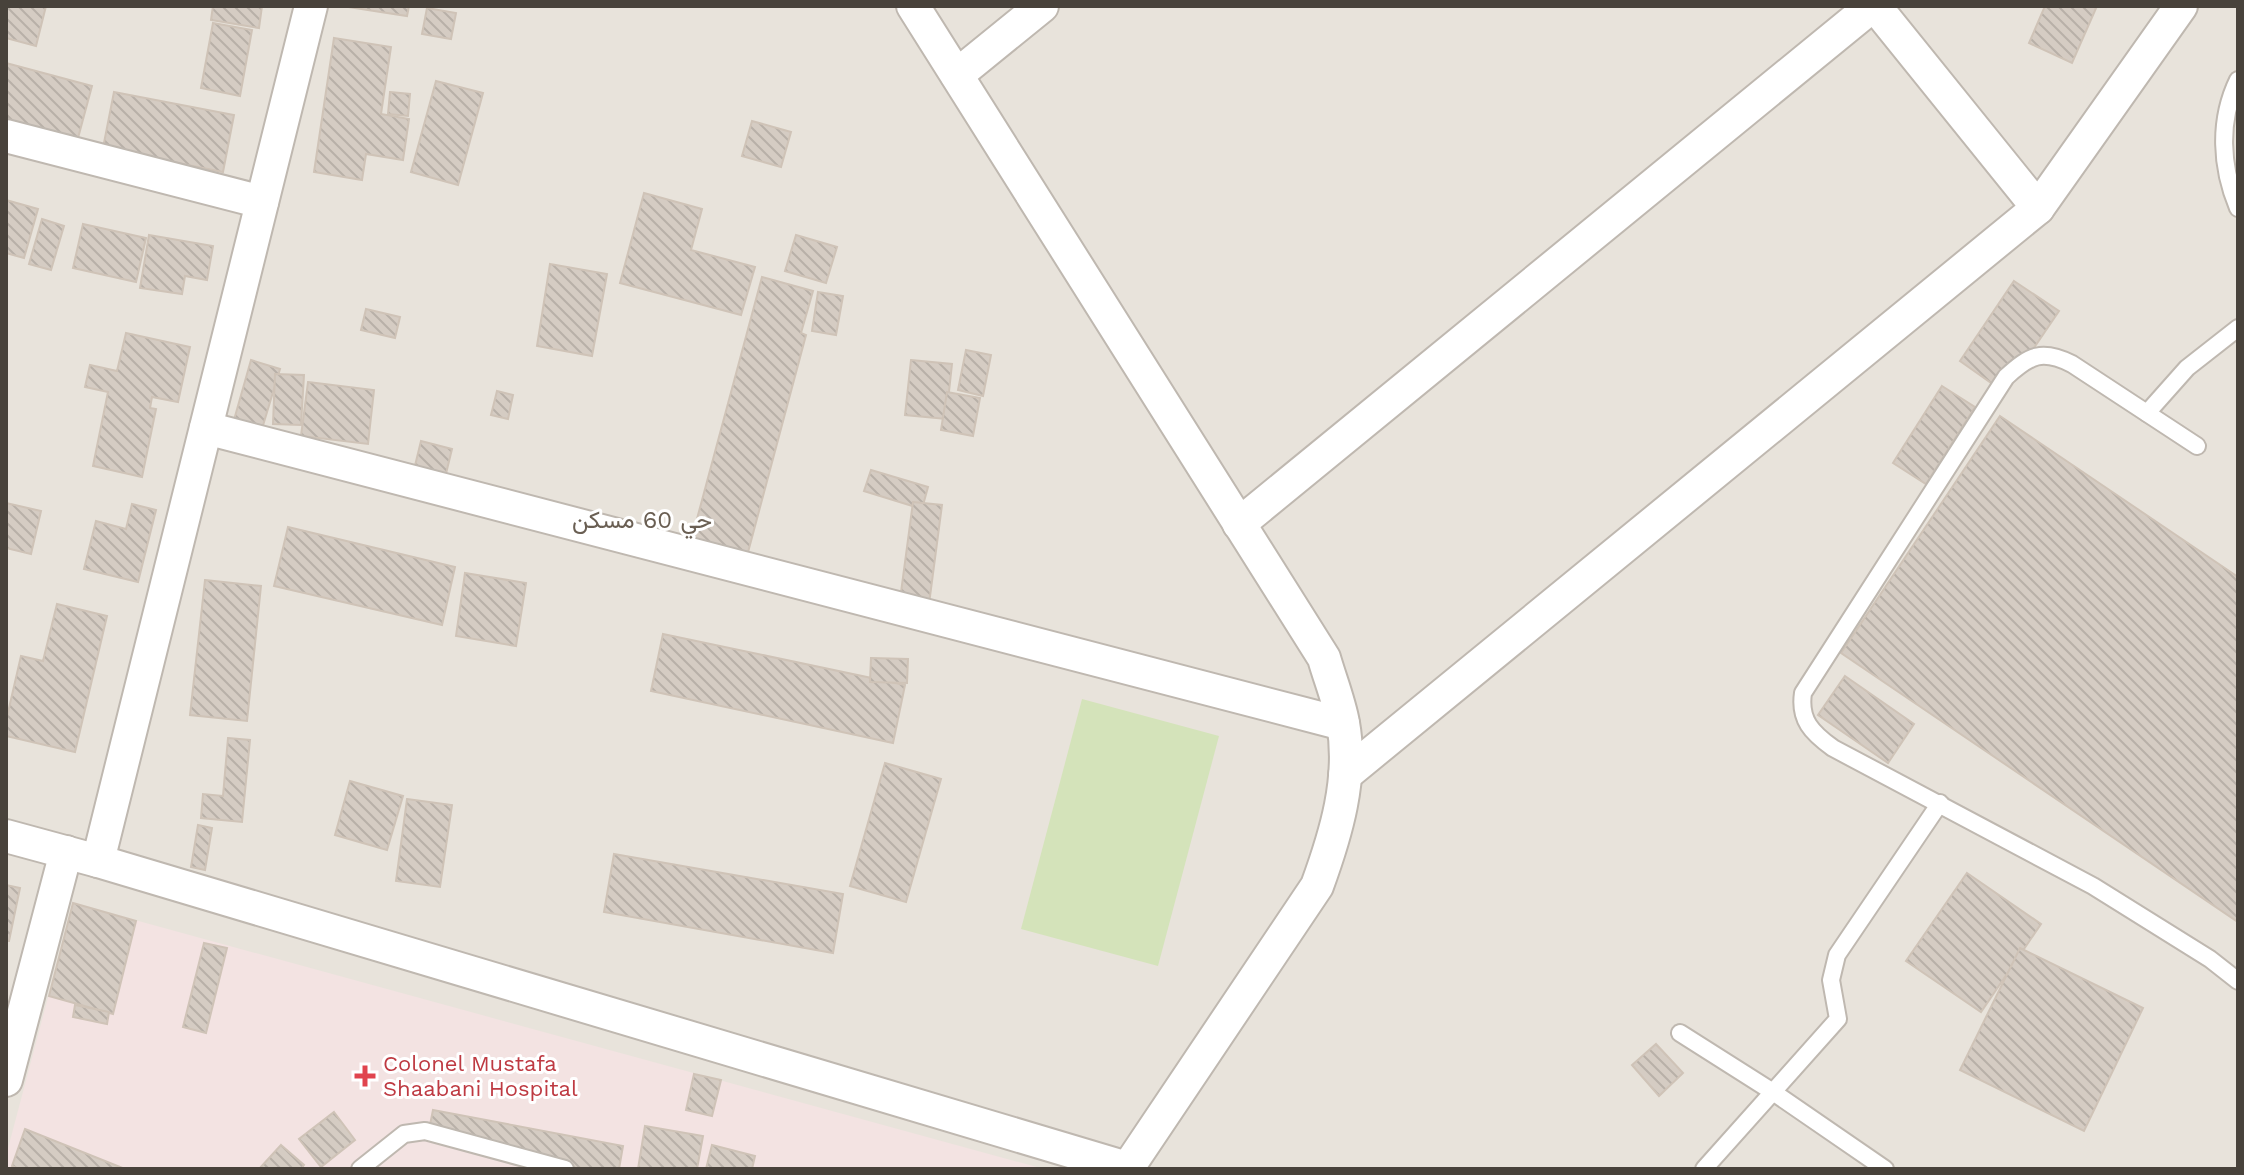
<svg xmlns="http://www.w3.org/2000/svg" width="2244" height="1175" font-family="'Work Sans',Vazirmatn,sans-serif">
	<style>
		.residential { fill: #e8e3db }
		.medical { fill: #f3e3e2 }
		.pitch { fill: #d4e3ba }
		.building { fill: url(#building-back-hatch); stroke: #cfc3b7; stroke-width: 2 }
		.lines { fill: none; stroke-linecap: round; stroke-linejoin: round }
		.service-casing { stroke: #bfb8b0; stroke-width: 20 }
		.minor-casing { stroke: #bfb8b0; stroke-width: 36 }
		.service { stroke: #fff; stroke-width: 16 }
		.minor { stroke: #fff; stroke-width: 32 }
		.health-dot { fill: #e0444e; stroke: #fff; stroke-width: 3 }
		.labels { text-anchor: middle; stroke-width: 6; stroke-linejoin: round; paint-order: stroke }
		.health-label { font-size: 22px; fill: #be3a42; stroke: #fff; text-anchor: start }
		.neighbourhood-label { font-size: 24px; fill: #6a5f53; stroke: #fff }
	</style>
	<defs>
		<pattern id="building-back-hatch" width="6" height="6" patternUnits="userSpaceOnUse" patternTransform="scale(2)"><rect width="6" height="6" fill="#d5ccc3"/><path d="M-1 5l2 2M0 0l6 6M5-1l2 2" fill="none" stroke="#b8b0a8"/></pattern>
	</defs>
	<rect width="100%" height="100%" fill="#f4f1ec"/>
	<rect class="residential" x="6" y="6" width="2232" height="1163"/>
	<polygon class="medical" points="73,903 1044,1169 6,1169 6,1156"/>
	<polygon class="pitch" points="1082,699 1219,736 1158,966 1021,929"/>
	<g class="building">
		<polygon points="6,6 46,6 36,46 6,38"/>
		<polygon points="213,6 262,6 259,28 211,20"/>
		<polygon points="342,6 409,6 407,16"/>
		<polygon points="2045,6 2097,6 2072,63 2029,43"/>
		<polygon points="427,8 456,13 451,39 422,34"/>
		<polygon points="213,23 252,30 240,96 201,88"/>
		<polygon points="334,38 391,47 381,114 409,119 403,160 366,154 362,180 314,172"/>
		<polygon points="6,63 92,86 78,138 6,119"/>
		<polygon points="436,81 483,93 458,185 411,172"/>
		<polygon points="114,92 234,115 223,172 103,148"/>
		<polygon points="390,92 410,94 408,116 388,114"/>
		<polygon points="752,121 791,132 781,167 742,156"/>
		<polygon points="644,193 702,209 691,250 755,267 741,315 620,283"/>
		<polygon points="6,200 38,209 24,258 6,253"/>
		<polygon points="42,219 64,226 51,270 29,264"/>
		<polygon points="83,224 146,238 136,282 73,268"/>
		<polygon points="149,235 213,246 207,280 185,276 182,294 140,288"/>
		<polygon points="796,235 837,247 826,283 785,271"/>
		<polygon points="550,264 607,274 592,356 537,346"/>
		<polygon points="762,277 813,291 801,333 806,335 743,571 687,556"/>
		<polygon points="2014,281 2059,311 2004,392 1960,361"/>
		<polygon points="818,292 843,296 836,335 812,331"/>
		<polygon points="366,309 400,317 395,338 361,330"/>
		<polygon points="126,333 190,347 178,402 152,397 150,408 156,409 142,477 93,466 108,392 85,387 90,365 117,371"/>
		<polygon points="966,350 991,355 983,396 958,390"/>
		<polygon points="251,360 280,369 258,442 230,434"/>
		<polygon points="911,360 952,364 946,419 905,415"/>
		<polygon points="275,374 304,375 301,425 273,424"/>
		<polygon points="308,382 374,390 368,444 301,436"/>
		<polygon points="1942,386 1975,407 1926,484 1893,463"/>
		<polygon points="497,391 513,395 508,419 491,415"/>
		<polygon points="947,392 980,398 973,436 941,430"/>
		<polygon points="2000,416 2238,577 2238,922 1841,653"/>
		<polygon points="421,441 452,449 443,486 412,478"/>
		<polygon points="871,470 928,487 922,509 864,491"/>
		<polygon points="913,502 942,505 929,604 900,600"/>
		<polygon points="6,503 41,511 31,554 6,548"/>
		<polygon points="132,504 156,510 138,582 84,569 96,521 126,529"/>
		<polygon points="288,527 455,567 442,625 274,586"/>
		<polygon points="465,573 526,583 516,646 456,636"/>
		<polygon points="205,580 261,586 247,721 190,715"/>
		<polygon points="57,604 107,616 75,752 6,736 6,721 21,656 43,661"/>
		<polygon points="663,634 905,685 893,743 651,691"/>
		<polygon points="871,658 908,659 907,683 870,682"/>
		<polygon points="1845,676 1914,724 1888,763 1818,715"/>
		<polygon points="228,738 250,740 242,822 201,818 203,794 223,796"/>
		<polygon points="885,763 941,779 906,902 850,886"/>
		<polygon points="350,781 403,796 387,850 335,835"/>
		<polygon points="407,799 452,805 440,887 396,881"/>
		<polygon points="198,825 212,828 205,870 191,867"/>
		<polygon points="614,854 843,894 833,953 604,912"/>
		<polygon points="1967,873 2041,924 1981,1012 1906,961"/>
		<polygon points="6,885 20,888 9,941 6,941"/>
		<polygon points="73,903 136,921 113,1014 49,996"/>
		<polygon points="204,943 227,948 206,1033 183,1027"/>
		<polygon points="2020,948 2143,1008 2084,1131 1960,1070"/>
		<polygon points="75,1005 109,1012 107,1024 73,1017"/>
		<polygon points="1656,1044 1683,1073 1659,1096 1632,1065"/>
		<polygon points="694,1074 721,1080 712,1116 686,1110"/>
		<polygon points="433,1110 623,1146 619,1169 582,1169 427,1140"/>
		<polygon points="334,1112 355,1140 321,1167 299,1139"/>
		<polygon points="645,1126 703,1136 697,1169 638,1169"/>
		<polygon points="25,1129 125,1169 19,1169 12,1166"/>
		<polygon points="281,1145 304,1165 301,1169 259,1169"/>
		<polygon points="712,1145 755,1156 752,1169 706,1169"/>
	</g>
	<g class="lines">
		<defs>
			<g id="service">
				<path d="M2238,80C2218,121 2221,167 2238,208"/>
				<polyline points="2147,413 2187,368 2238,328"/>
				<path d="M2197,446L2072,364C2042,349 2030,355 2006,377L1803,693C1799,720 1812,733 1833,748L2093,886L2210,959L2238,981"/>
				<polyline points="1680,1033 1773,1092 1885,1169"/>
				<polyline points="360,1169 404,1134 425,1131 565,1169"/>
				<polyline points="1704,1169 1838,1019 1831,980 1837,955 1940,803"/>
			</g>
			<g id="minor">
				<path d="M913,6L1324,658C1330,679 1339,701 1343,723C1353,778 1336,834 1317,886L1127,1169"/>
				<polyline points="1875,6 2038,208"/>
				<polyline points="957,75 1042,6"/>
				<polyline points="6,136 262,202"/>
				<polyline points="206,428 1343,724"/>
				<polyline points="1239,524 1872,6"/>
				<polyline points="1345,775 2038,208 2181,6"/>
				<polyline points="6,836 98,861 1127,1168"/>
				<polyline points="98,861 311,6"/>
				<polyline points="6,1080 66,852"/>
			</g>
		</defs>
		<use href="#service" class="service-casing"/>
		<use href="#minor" class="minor-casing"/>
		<use href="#service" class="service"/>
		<use href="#minor" class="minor"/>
	</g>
	<path class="health-dot" d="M361 1064h8v8h8v8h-8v8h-8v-8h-8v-8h8z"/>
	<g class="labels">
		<g class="health-label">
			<text x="383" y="1071">Colonel Mustafa<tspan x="383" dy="25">Shaabani Hospital</tspan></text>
		</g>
		<g class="neighbourhood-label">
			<text x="642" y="528">حي 60 مسكن</text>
		</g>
	</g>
	<rect width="2244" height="1175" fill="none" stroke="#48423b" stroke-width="16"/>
</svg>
